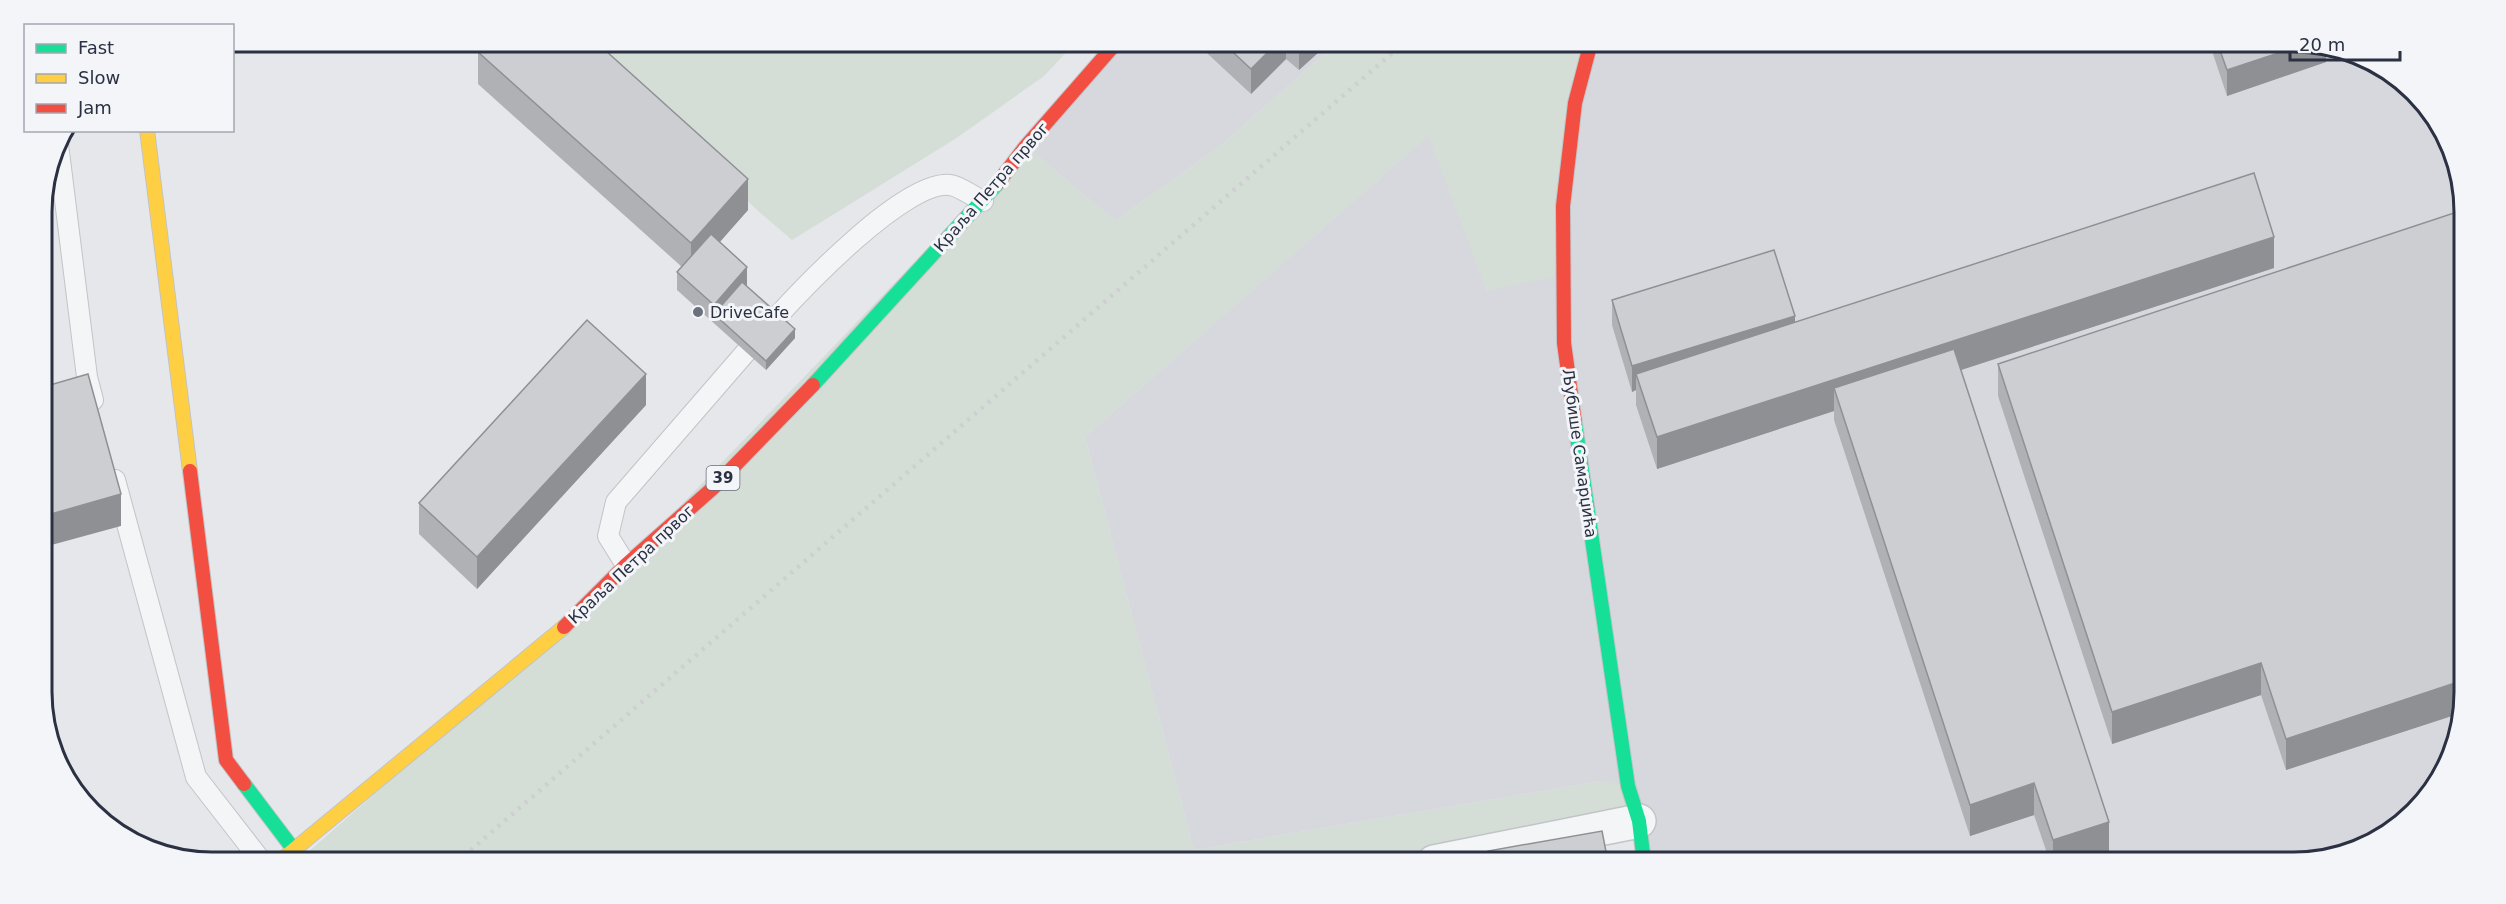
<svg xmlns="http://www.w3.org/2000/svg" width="2506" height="904" font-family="'DejaVu Sans',sans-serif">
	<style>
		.built { fill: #d6d8de }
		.green { fill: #d4ddd6 }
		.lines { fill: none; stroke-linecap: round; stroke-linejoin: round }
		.lane-casing { stroke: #c2c4c7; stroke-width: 22 }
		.street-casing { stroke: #c2c4c7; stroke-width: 36 }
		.fast-casing { stroke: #c2c4c7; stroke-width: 16 }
		.slow-casing { stroke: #c2c4c7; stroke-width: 16 }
		.jam-casing { stroke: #c2c4c7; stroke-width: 16 }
		.lane { stroke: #f4f5f6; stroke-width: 20 }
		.street { stroke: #f4f5f6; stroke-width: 33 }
		.fast { stroke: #16e098; stroke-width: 14 }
		.slow { stroke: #ffcf43; stroke-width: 14 }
		.jam { stroke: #f24e42; stroke-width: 14 }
		.rail { stroke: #cecfd1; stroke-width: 4.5; stroke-dasharray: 3 6; stroke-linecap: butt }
		.wall { fill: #afb1b5 }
		.shaded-wall { fill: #8f9093 }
		.building { fill: #ccced2; stroke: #8f9093; stroke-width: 1.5 }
		.poi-dot { fill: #6c717d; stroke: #f3f5f8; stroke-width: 2 }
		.labels { text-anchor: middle; stroke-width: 6; stroke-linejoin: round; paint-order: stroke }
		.shield { fill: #f3f5f8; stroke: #676c79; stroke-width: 1.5 }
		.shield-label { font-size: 15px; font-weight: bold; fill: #2b3143 }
		.street-label { font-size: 16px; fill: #2b3143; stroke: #f3f5f8 }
		.poi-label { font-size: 16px; fill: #2b3143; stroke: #f3f5f8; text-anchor: start }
		.rim { fill: none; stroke: #2b3143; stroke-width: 3 }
	</style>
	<rect width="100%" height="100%" fill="#e5e7ea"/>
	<g class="built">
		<polygon points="1118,42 1338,42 1220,146 1115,221 1026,146"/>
		<polygon points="1591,42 2294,42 2348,51 2422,100 2462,190 2464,692 2455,746 2398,827 2304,862 1644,862 1601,781 1194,850 1085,437 1429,135 1487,291"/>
	</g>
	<g class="green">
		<polygon points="587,42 1076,42 1044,76 955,139 792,240 757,210"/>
		<polygon points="1338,42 1591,42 1562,275 1487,291 1428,136 1085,437 1194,850 1601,781 1628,786 1639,821 1434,862 297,862 564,627 1026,146 1115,221 1220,146"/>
	</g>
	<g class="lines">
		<defs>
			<g id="lane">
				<polyline points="58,144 87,377 93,400"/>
				<path d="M774,320C804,287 905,180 950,185C960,186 973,197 983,201"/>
				<polyline points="115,480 196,777 262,862"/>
				<polyline points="626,565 608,536 616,502 746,352"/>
			</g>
			<polyline id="street" points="1434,862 1639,821"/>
			<g id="fast">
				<polyline points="813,385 997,184"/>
				<polyline points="1575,423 1628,786 1639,821 1644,862"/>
				<polyline points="244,784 294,850"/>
			</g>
			<g id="slow">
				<polyline points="147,130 190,471"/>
				<polyline points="279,862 564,627"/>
			</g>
			<g id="jam">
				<polyline points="997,184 1026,146 1117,42"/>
				<polyline points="1575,423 1564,343 1563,206 1575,103 1591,42"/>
				<polyline points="190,471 226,760 244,784"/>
				<polyline points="564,627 626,565 713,488 813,385"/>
			</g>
		</defs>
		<use href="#lane" class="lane-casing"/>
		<use href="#street" class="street-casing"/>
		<use href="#fast" class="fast-casing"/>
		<use href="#slow" class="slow-casing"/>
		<use href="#jam" class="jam-casing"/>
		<use href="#lane" class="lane"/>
		<use href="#street" class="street"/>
		<use href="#fast" class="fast"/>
		<use href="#slow" class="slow"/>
		<use href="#jam" class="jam"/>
		<polyline class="rail" points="457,862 1405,42"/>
	</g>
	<g class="wall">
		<polygon points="1195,42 1330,42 1299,70 1286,59 1251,94"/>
		<polygon points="2209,42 2294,42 2326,47 2326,62 2227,96"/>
		<polygon points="478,52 748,210 719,242 747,285 747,286 795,338 766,370 677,290 677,272 682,267 478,84"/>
		<polygon points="2274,268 1961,370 2109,853 2083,862 2050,862 2034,815 1970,836 1834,420 1834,411 1657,469 1636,405 1636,390 1632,392 1612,325 1612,300 1795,322"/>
		<polygon points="1998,364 2464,692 2461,713 2286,770 2261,695 2112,744 1998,396"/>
		<polygon points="646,405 477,589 419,534 419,503"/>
	</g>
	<g class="shaded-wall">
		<polygon points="1278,42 1286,42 1286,59 1251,94 1251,69"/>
		<polygon points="1301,42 1330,42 1299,70 1299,44"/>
		<polygon points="2305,44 2326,47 2326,62 2227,96 2227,70"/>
		<polygon points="748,179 748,210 691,275 691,243"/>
		<polygon points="2274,237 2274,268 1841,409 1834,388 1834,411 1657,469 1657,437"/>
		<polygon points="747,267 747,285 718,318 714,314 714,305"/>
		<polygon points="1795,316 1795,342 1636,374 1636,390 1632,392 1632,366"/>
		<polygon points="795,329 795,338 766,370 766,361"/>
		<polygon points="646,374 646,405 477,589 477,557"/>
		<polygon points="121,494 121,526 44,547 44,516"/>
		<polygon points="2261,663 2261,695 2112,744 2112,712"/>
		<polygon points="2464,680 2464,692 2461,713 2286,770 2286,739"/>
		<polygon points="2034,783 2034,815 1970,836 1970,805"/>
		<polygon points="2109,822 2109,853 2083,862 2053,862 2053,840"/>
	</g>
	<g class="building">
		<polygon points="487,42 596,42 748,179 691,243 478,52"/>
		<polygon points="1222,42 1278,42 1251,69"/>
		<polygon points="2217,42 2294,42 2305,44 2227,70"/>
		<polygon points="2254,173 2274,237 1657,437 1636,374"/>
		<polygon points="2463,210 2464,680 2286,739 2261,663 2112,712 1998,364"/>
		<polygon points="711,234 747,267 714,305 677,272"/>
		<polygon points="1774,250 1795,316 1632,366 1612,300"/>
		<polygon points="742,282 795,329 766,361 714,314"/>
		<polygon points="587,320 646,374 477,557 419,503"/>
		<polygon points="1954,349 2109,822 2053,840 2034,783 1970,805 1834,388"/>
		<polygon points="88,374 121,494 44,516 43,387"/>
		<polygon points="1602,831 1608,862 1490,862 1488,851"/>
	</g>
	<circle class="poi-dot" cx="698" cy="312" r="6"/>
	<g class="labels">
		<rect class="shield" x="706.5" y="466" width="33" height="24" rx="4.5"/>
		<g class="shield-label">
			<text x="723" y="483">39</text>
		</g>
		<g class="street-label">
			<text transform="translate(991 187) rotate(-49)" y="6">Краља Петра првог</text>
			<text transform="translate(1580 453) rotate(82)" y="6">Љубише Самарџића</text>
			<text transform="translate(631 564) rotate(-43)" y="6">Краља Петра првог</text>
		</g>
		<g class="poi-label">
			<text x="710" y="318">DriveCafe</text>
		</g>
	</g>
	<path d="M0 0H2506V904H0ZM212 52H2294A160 160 0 0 1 2454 212V692A160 160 0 0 1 2294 852H212A160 160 0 0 1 52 692V212A160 160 0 0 1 212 52Z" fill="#f3f5f8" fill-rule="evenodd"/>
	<path class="rim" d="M212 52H2294A160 160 0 0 1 2454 212V692A160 160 0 0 1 2294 852H212A160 160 0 0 1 52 692V212A160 160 0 0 1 212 52Z"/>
	<rect x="24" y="24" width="210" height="108" fill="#f3f5f8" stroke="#a3a7b0" stroke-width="1.5"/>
	<rect x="36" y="44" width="30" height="9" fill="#16e098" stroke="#a3a7b0" stroke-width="1.5"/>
	<text x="78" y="54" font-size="18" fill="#2b3143">Fast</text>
	<rect x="36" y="74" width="30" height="9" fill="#ffcf43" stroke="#a3a7b0" stroke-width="1.5"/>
	<text x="78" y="84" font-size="18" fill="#2b3143">Slow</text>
	<rect x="36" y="104" width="30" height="9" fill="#f24e42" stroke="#a3a7b0" stroke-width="1.5"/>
	<text x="78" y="114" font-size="18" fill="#2b3143">Jam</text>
	<path d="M2290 51v9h110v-9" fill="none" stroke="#2b3143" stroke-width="3"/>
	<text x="2299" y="51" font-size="18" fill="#2b3143" stroke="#f3f5f8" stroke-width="4.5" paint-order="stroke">20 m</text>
</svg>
